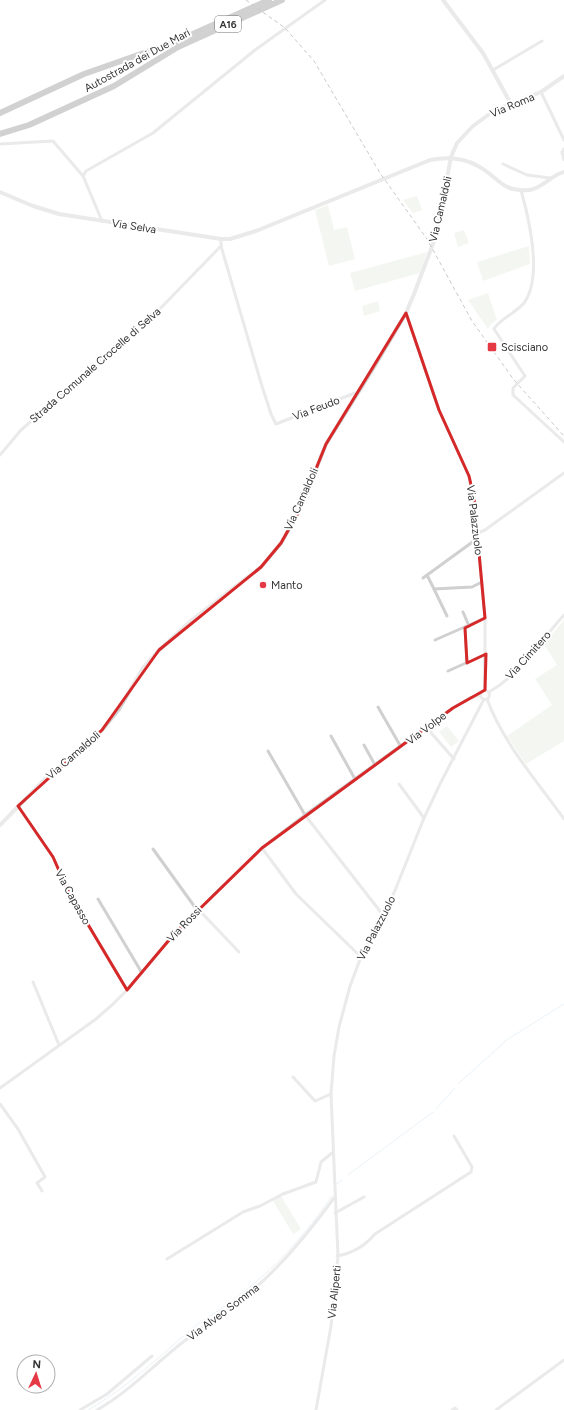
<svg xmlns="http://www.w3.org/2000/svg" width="564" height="1410" font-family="Figtree,sans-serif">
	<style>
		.green { fill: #e6ecdf }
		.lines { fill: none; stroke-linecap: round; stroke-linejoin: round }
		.stream { stroke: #cfe2ee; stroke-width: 1 }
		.minor { stroke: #d0d0d0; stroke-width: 3 }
		.tertiary { stroke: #d0d0d0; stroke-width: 4 }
		.motorway { stroke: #9a9a9a; stroke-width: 6 }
		.rail { stroke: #888; stroke-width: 1; stroke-dasharray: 4 3; stroke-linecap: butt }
		.marked { fill: none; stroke: #d62828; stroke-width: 3; stroke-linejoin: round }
		.poi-dot { fill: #e63946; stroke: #fff; stroke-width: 1.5 }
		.labels { text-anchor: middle; stroke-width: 4; stroke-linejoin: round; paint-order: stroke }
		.shield { fill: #fff; stroke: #707070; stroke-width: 1 }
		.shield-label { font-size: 10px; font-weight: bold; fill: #333 }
		.street-label { font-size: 11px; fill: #333; stroke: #fff }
		.poi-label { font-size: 11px; fill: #333; stroke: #fff; text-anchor: start }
	</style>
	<rect width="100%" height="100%" fill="#fff"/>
	<g class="green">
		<polygon points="417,196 422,210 413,213 403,200"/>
		<polygon points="328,205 334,230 347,227 355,259 329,266 315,210"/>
		<polygon points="464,230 469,243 458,247 454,233"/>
		<polygon points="529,246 530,264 483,281 477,262"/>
		<polygon points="427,252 420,273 355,291 350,273"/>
		<polygon points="488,293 497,320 491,324 488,329 468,300"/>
		<polygon points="378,301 380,311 364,316 362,306"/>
		<polygon points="564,620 564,741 526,764 507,736 552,705 535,679 557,665 544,644"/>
		<polygon points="447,726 459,741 451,747 439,732"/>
		<polygon points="281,1196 301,1229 293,1234 273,1201"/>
	</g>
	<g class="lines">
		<g class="stream">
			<polyline points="458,1084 508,1039 564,1004"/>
			<polyline points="436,1109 455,1088"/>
			<polyline points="348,1175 433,1112"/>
			<polyline points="336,1184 342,1180"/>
			<path d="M88,1410C128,1387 160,1356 195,1326C208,1316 224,1308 237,1297C275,1269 306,1234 332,1196"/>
		</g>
		<g class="minor">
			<polyline points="493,70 542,41"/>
			<polyline points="541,92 564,140"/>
			<polyline points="0,144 53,141 83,176"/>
			<polyline points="564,149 562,152 564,160"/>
			<polyline points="503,164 527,175 550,178"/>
			<path d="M521,190C529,219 543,277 524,303C517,312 497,321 494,329L525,376L513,388V395L564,442"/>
			<polyline points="102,221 83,176 86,171 153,133 255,50 325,0"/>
			<polyline points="221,246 261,383 271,414 276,424 355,393 357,394"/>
			<polyline points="406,313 439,410 469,476 474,498 485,618 485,690"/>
			<polyline points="0,455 21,430 151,318 221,246 221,239"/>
			<polyline points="478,533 485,530 564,473"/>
			<polyline points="427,575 434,589 472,587 482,582"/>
			<polyline points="423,578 478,538"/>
			<polyline points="434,589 447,616"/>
			<polyline points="463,612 469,626"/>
			<polyline points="465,627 467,663"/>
			<polyline points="435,640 485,618"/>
			<polyline points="448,671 486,654"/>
			<circle cx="485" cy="695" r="4.5"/>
			<path d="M489,692C521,674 540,641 564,615"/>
			<path d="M487,699C503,743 537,781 564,819"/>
			<polyline points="378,707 401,747"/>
			<polyline points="426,727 454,759"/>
			<polyline points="331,736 355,779"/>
			<polyline points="364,745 375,765"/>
			<polyline points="268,751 305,815 383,915"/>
			<polyline points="399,784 424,818"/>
			<polyline points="18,806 53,857 68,891 127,990"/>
			<polyline points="262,848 296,894 361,957"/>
			<polyline points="153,849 197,910"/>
			<polyline points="98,899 142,973"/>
			<polyline points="198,909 239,952"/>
			<polyline points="33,982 59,1045"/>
			<polyline points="293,1077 315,1101 331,1094"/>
			<polyline points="0,1088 96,1019 112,1005 127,990 175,933 262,848 305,815 453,708 470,698 480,695"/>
			<polyline points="0,1104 18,1129 45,1177 37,1183 42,1191"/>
			<polyline points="335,1213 364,1197"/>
			<path d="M337,1256C354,1253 365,1246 375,1234L471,1172L472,1167L454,1136"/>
			<polyline points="167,1259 243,1212 260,1206 283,1194 316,1182 321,1162 332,1153"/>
			<polyline points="80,1410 107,1394 152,1356"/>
			<path d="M97,1410C127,1393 151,1368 178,1346C203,1326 230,1310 254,1289C285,1262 310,1231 334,1198"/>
			<polyline points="316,1410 331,1326 338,1257 331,1094 334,1056 339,1027 350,986 361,957 394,893 424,818 440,784 484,699"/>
			<polyline points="452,1410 455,1408 457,1410"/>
			<polyline points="496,1410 564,1360"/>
		</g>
		<g class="tertiary">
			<polyline points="443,0 483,53 511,104"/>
			<path d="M0,192L33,206L59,214L221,239H230L256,231L430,160C446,157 462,157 478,166C499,177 500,192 529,190C542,189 551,175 564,172"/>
			<polyline points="0,825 44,780 102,730 119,709 143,668 159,650 192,620 261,567 281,543 299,511 326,444 374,367 406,313 414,294 436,236 451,157 457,143 473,126 495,110 541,92 564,76"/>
		</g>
		<g class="motorway">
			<polyline points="0,113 84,74 175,42 269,0"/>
			<polyline points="0,134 29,125 114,86 178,47 282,0"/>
		</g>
		<polyline class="rail" points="246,0 285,28 314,61 380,173 427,239 472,321 514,380 564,436"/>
	</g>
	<path d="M0 0H564V1410H0ZM406,313L439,410L469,476L474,498L485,618L465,628L467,663L486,654L485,690L453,708L262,848L175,933L127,990L68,891L53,857L18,806L102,730L159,650L261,567L281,543L299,511L326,444Z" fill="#fff" fill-opacity=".55" fill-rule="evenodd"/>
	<path class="marked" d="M406,313L439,410L469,476L474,498L485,618L465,628L467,663L486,654L485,690L453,708L262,848L175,933L127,990L68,891L53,857L18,806L102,730L159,650L261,567L281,543L299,511L326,444Z"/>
	<g class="poi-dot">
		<rect x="487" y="342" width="10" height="10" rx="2"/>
		<circle cx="263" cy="585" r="4"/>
	</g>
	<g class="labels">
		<rect class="shield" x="215" y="16" width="26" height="16" rx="3"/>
		<g class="shield-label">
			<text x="228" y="28">A16</text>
		</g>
		<g class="street-label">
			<text transform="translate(137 60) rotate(-29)" y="4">Autostrada dei Due Mari</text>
			<text transform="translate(512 105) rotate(-23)" y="4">Via Roma</text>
			<text transform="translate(440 209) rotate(-77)" y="4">Via Camaldoli</text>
			<text transform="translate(134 226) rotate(9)" y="4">Via Selva</text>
			<text transform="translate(95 365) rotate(-41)" y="4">Strada Comunale Crocelle di Selva</text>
			<text transform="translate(316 408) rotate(-21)" y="4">Via Feudo</text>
			<text transform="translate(301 499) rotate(-66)" y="4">Via Camaldoli</text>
			<text transform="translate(475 520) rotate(83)" y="4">Via Palazzuolo</text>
			<text transform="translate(528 655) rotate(-48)" y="4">Via Cimitero</text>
			<text transform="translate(426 728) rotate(-37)" y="4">Via Volpe</text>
			<text transform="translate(73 755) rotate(-41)" y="4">Via Camaldoli</text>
			<text transform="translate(73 897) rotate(61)" y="4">Via Capasso</text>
			<text transform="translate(184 924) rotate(-46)" y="4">Via Rossi</text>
			<text transform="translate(376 928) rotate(-63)" y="4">Via Palazzuolo</text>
			<text transform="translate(334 1292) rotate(-84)" y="4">Via Aliperti</text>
			<text transform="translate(223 1312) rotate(-37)" y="4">Via Alveo Somma</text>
		</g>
		<g class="poi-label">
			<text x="501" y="351">Scisciano</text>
			<text x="271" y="589">Manto</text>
		</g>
	</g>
	<g transform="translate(36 1374) rotate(4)"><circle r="19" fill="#ffffff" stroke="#adadad"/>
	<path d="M0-3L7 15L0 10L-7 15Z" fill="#e63946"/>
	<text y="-6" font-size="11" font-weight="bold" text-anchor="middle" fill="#333333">N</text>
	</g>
</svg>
